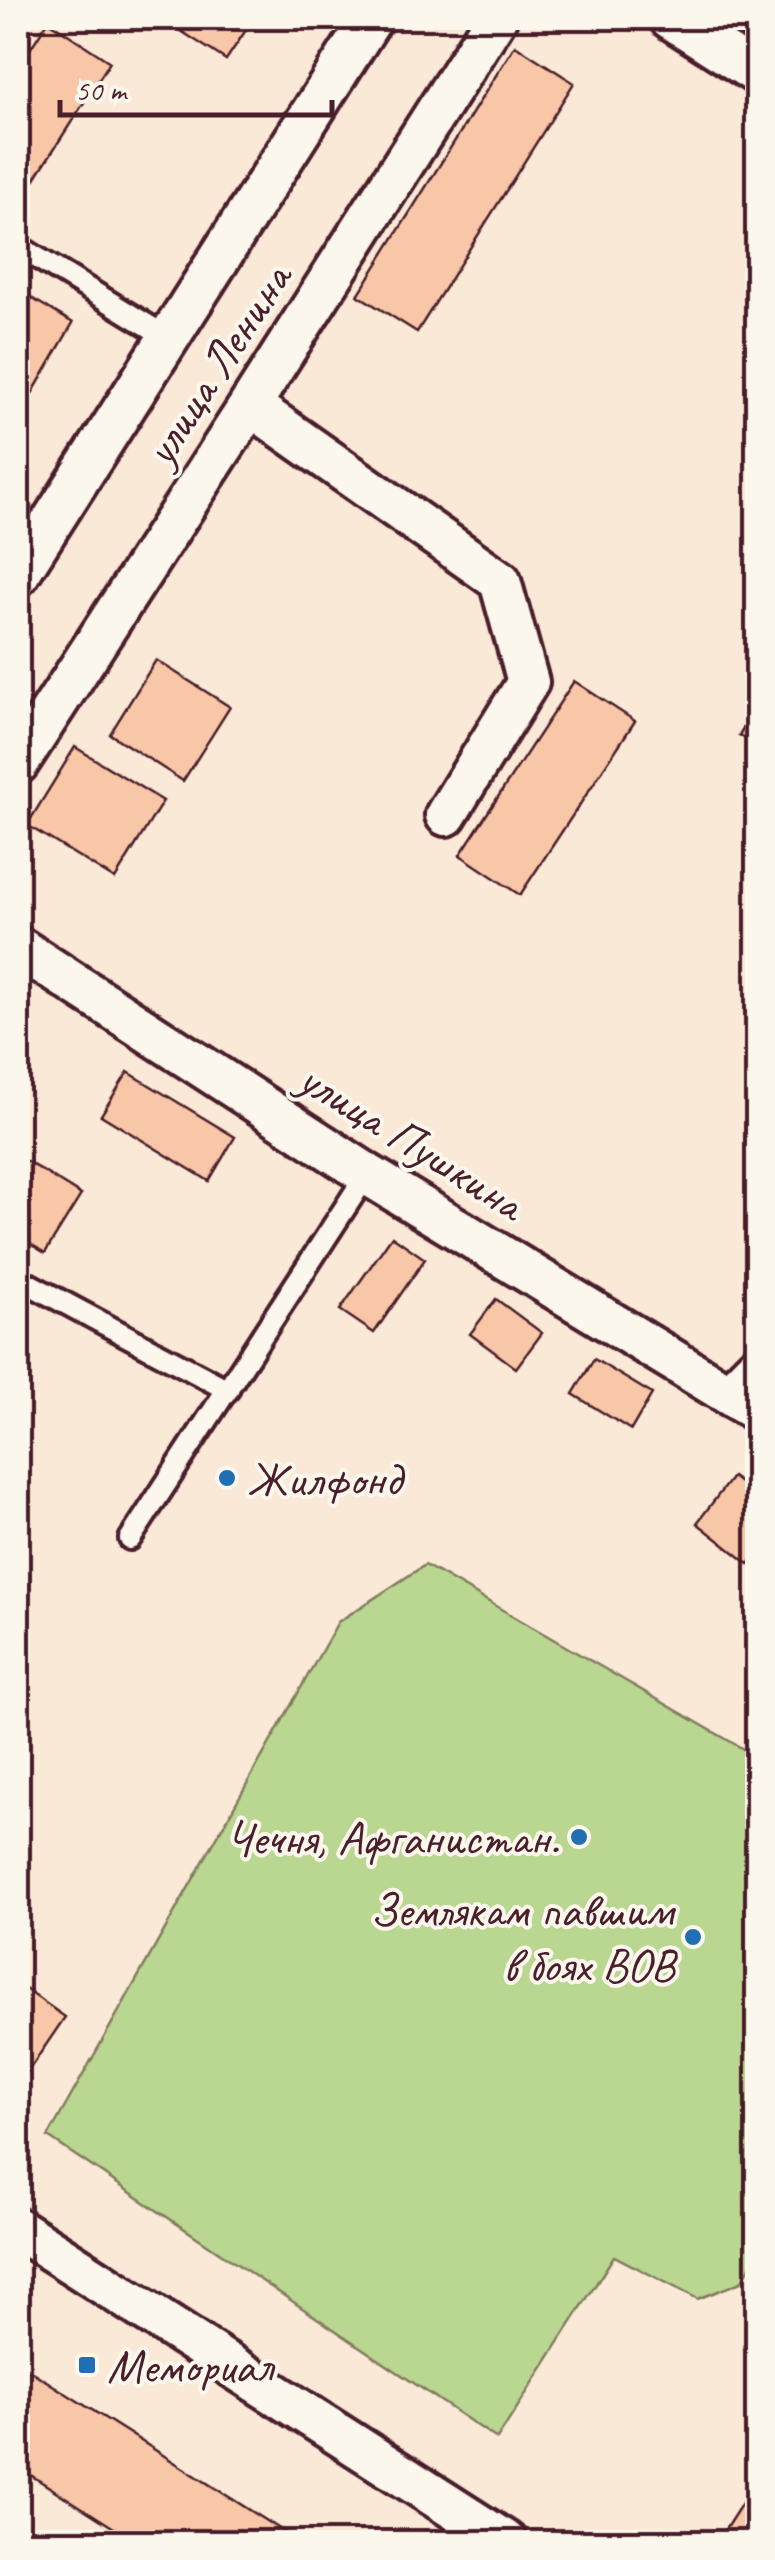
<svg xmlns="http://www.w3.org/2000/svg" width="775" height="2560" font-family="Caveat,sans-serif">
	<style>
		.green { fill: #b9d790; stroke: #827b5e; stroke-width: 2.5 }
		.building { fill: #f8c7a7; stroke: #4a1f2b; stroke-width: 2.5 }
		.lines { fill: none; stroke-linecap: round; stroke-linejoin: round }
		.service-casing { stroke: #4a1f2b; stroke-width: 28 }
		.minor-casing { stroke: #4a1f2b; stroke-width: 48 }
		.service { stroke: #fbf7ec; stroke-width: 20 }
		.minor { stroke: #fbf7ec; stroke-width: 40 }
		.poi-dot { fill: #1f6fb2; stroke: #fbf7ec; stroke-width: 4 }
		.labels { text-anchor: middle; stroke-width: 8; stroke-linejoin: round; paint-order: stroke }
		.street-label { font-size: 48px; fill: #4a1f2b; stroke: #fbf7ec }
		.poi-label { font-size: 48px; fill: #4a1f2b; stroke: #fbf7ec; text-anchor: start }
	</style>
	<rect width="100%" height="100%" fill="#fae9d7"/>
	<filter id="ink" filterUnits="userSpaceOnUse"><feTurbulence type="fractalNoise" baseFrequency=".01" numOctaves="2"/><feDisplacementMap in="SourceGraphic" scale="20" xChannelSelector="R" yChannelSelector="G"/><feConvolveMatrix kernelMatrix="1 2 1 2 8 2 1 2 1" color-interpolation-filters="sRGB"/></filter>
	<g filter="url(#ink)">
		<polygon class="green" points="425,1565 757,1757 757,2255 741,2282 698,2299 614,2256 497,2439 48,2137 338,1622"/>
		<g class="building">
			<polygon points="170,18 254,18 226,60 167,22"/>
			<polygon points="48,21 110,62 18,205 18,68"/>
			<polygon points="515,45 574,83 417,332 358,295"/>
			<polygon points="18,290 73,323 18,418"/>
			<polygon points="156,660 230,707 183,781 110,734"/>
			<polygon points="574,681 635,721 520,895 460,855"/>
			<polygon points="758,703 758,746 739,735"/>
			<polygon points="75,747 163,801 115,879 27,825"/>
			<polygon points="128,1072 235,1137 209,1181 101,1115"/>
			<polygon points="18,1156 81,1195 45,1253 18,1236"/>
			<polygon points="392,1236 425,1259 374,1333 340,1310"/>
			<polygon points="496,1299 542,1333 516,1368 470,1334"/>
			<polygon points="594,1359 652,1394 631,1430 573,1394"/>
			<polygon points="732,1477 758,1496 758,1554 749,1564 697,1523"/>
			<polygon points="18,1984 65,2017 18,2086"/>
			<polygon points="18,2363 300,2542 136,2542 18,2467"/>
			<polygon points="758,2478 758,2542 717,2542"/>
		</g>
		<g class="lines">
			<defs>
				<g id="service">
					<polyline points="18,246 170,339"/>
					<polyline points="18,1278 228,1390"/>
					<polyline points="130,1539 367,1174"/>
				</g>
				<g id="minor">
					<polyline points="670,18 758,74"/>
					<polyline points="250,405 500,581 528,682 446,815"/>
					<polyline points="18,575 372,18"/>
					<polyline points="18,763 250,405 496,18"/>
					<polyline points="18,947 367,1174 758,1412"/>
					<polyline points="729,1394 758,1365"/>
					<polyline points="18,2229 506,2542"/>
				</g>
			</defs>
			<use href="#service" class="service-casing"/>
			<use href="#minor" class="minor-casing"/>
			<use href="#service" class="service"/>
			<use href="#minor" class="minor"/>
		</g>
	</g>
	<g class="poi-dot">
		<circle cx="227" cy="1478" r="10"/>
		<circle cx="579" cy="1837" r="10"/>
		<circle cx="693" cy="1937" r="10"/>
		<rect x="77" y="2355" width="20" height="20" rx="5"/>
	</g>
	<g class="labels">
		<g class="street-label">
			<text transform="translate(216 364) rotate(-57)" y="17">улица Ленина</text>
			<text transform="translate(412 1140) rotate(32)" y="17">улица Пушкина</text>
		</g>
		<g class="poi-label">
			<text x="247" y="1495">Жилфонд</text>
			<text x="559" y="1854" text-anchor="end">Чечня, Афганистан.</text>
			<text x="673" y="1926" text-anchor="end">Землякам павшим<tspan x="673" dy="55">в боях ВОВ</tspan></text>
			<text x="107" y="2382">Мемориал</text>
		</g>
	</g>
	<rect width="775" height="2560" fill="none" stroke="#fbf7ec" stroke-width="60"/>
	<rect x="30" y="30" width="715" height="2500" fill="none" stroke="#4a1f2b" stroke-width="4" filter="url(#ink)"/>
	<path d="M60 100v15h272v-15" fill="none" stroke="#4a1f2b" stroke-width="5"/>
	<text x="75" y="100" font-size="30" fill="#4a1f2b" stroke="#fbf7ec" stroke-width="8" paint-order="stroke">50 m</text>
</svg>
